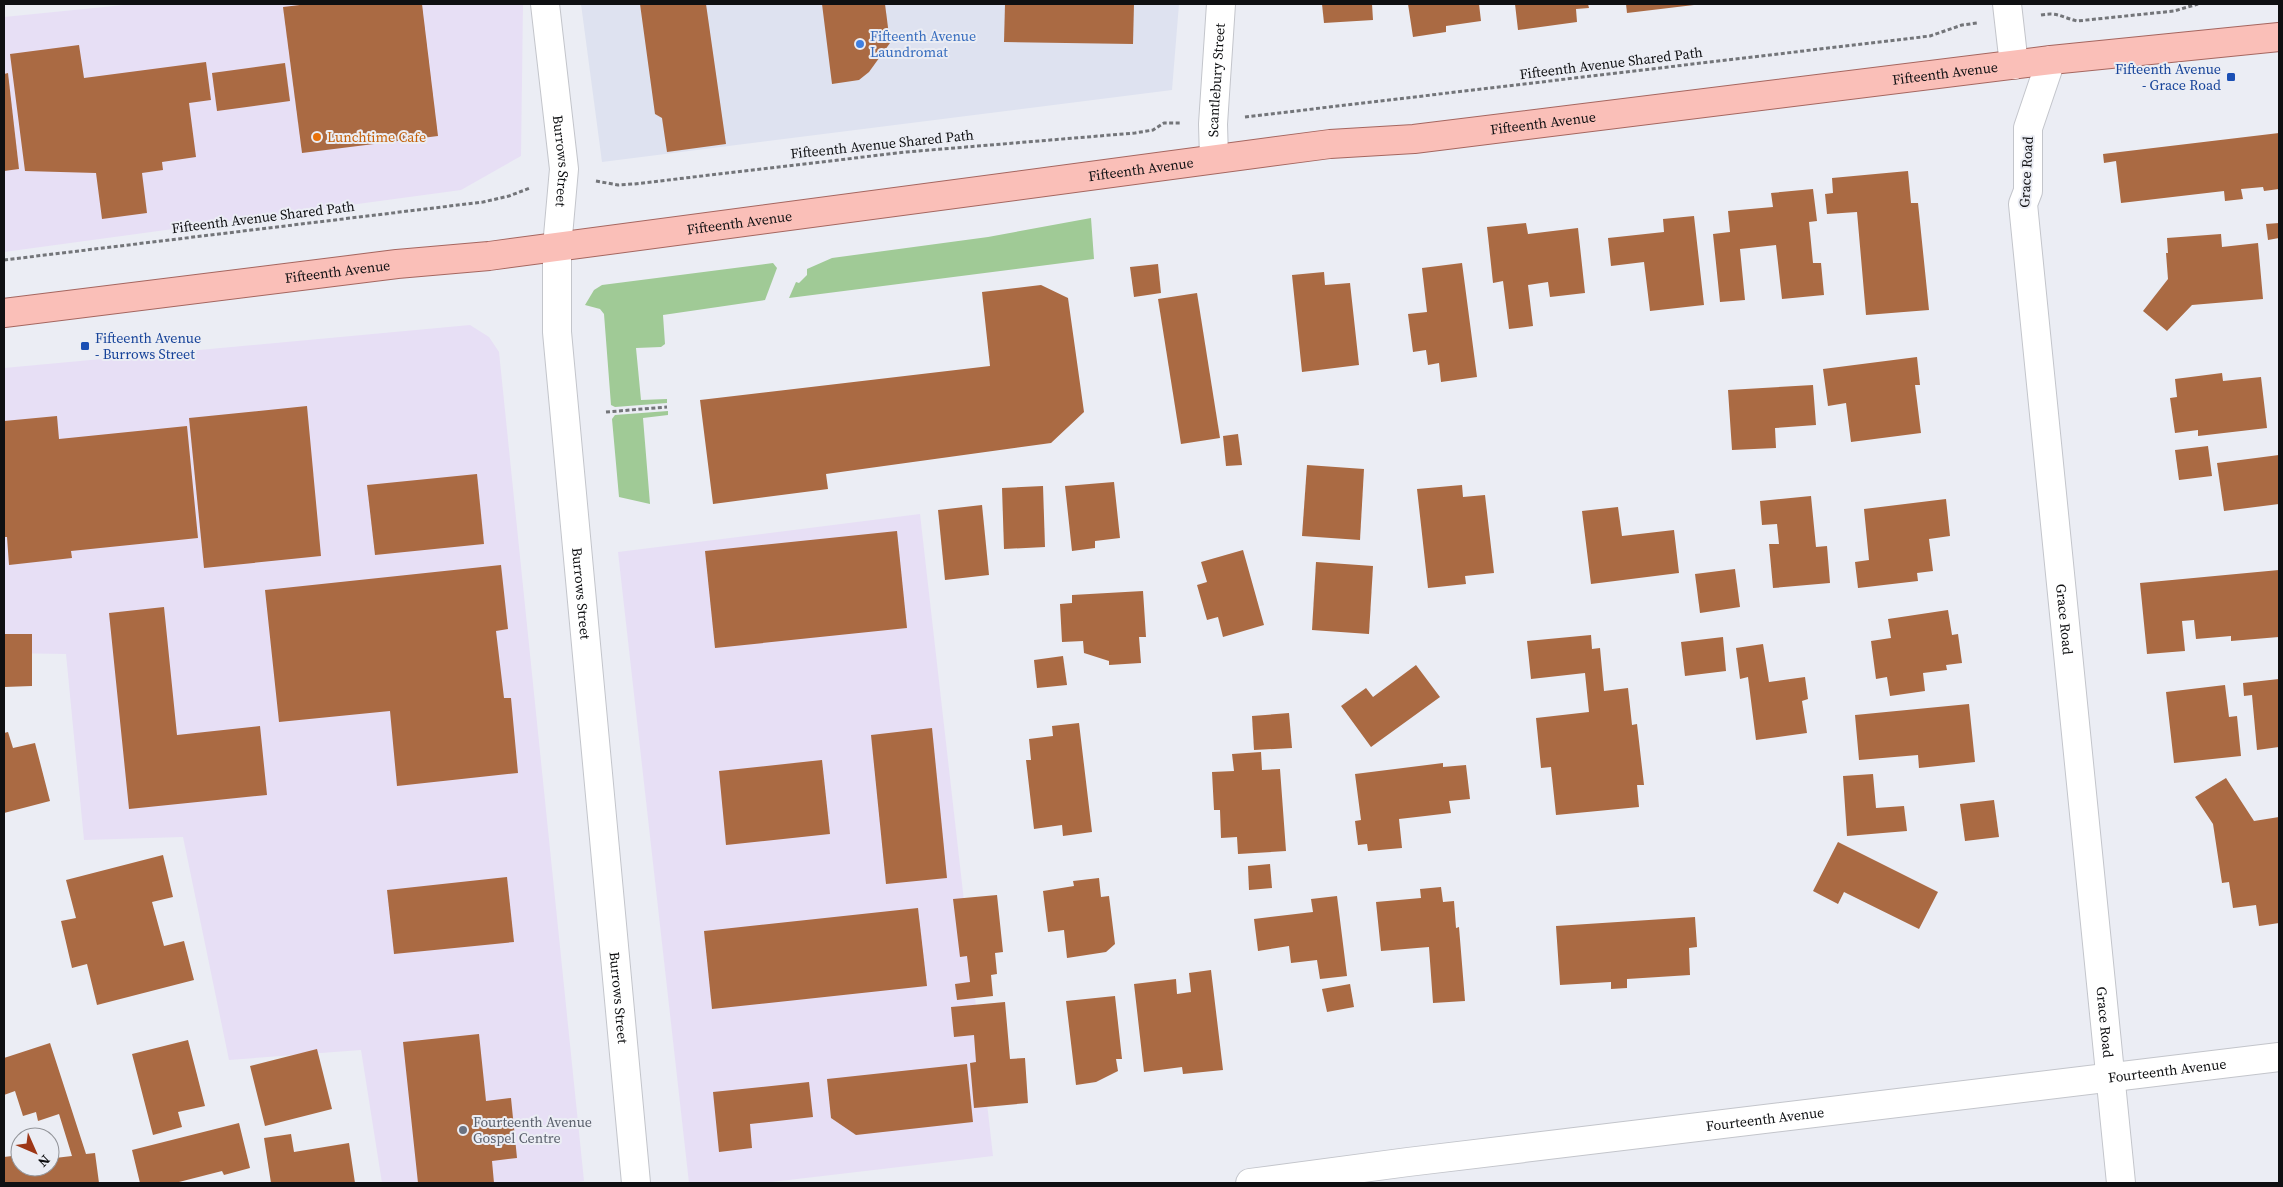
<svg xmlns="http://www.w3.org/2000/svg" width="2283" height="1187" font-family="'Source Serif 4',serif">
	<style>
		.commercial { fill: #e7dff5 }
		.built { fill: #dee2f0 }
		.green { fill: #a0ca96 }
		.building { fill: #aa6a43 }
		.lines { fill: none; stroke-linecap: round; stroke-linejoin: round }
		.minor-casing { stroke: #c3c5cb; stroke-width: 30 }
		.primary-casing { stroke: #a5665f; stroke-width: 30 }
		.path { stroke: #737579; stroke-width: 3; stroke-dasharray: 4 2.5; stroke-linecap: butt }
		.minor { stroke: #fff; stroke-width: 28 }
		.primary { stroke: #fabfb8; stroke-width: 28 }
		.shop-dot { fill: #3f7fe0; stroke: #ebedf4; stroke-width: 2 }
		.transit-dot { fill: #1a4fb4; stroke: #ebedf4; stroke-width: 2 }
		.food-dot { fill: #e8710a; stroke: #ebedf4; stroke-width: 2 }
		.worship-dot { fill: #6b7280; stroke: #ebedf4; stroke-width: 2 }
		.labels { text-anchor: middle; stroke-width: 4; stroke-linejoin: round; paint-order: stroke }
		.shop-label { font-size: 14px; fill: #366cbe; stroke: #ebedf4; text-anchor: start }
		.street-label { font-size: 14px; fill: #0f1012; stroke: #ebedf4 }
		.transit-label { font-size: 14px; fill: #164399; stroke: #ebedf4; text-anchor: end }
		.food-label { font-size: 14px; fill: #c56008; stroke: #ebedf4; text-anchor: start }
		.worship-label { font-size: 14px; fill: #5b616d; stroke: #ebedf4; text-anchor: start }
	</style>
	<rect width="100%" height="100%" fill="#ebedf4"/>
	<g class="commercial">
		<polygon points="134,4 523,4 521,156 461,190 4,252 4,17"/>
		<polygon points="470,325 489,337 499,352 584,1181 572,1183 382,1183 361,1050 229,1060 183,837 84,840 66,654 4,653 4,368"/>
		<polygon points="920,514 993,1156 763,1183 689,1183 618,552"/>
	</g>
	<polygon class="built" points="581,4 1179,4 1172,90 602,162"/>
	<g class="green">
		<polygon points="1091,218 1094,259 789,298 796,282 799,283 807,275 807,269 832,258 988,237"/>
		<polygon points="773,263 777,268 765,300 663,315 665,344 661,347 636,348 641,400 667,399 667,403 615,407 611,405 604,314 600,309 585,305 594,290 602,285"/>
		<polygon points="668,411 668,415 643,418 650,504 619,497 612,419 615,415"/>
	</g>
	<g class="building">
		<polygon points="308,4 422,4 438,136 302,153 283,7"/>
		<polygon points="640,4 706,4 726,144 667,152 662,118 655,114"/>
		<polygon points="822,4 885,4 890,43 869,72 859,80 832,84"/>
		<polygon points="1005,4 1134,4 1133,44 1004,42"/>
		<polygon points="1322,4 1372,4 1373,20 1324,23"/>
		<polygon points="1408,4 1479,4 1481,21 1446,26 1446,32 1413,37"/>
		<polygon points="1515,4 1588,4 1589,8 1576,9 1577,22 1518,30"/>
		<polygon points="1626,4 1694,4 1694,5 1627,13"/>
		<polygon points="79,45 84,78 206,62 211,100 189,103 196,157 162,162 163,170 142,173 147,213 102,219 96,173 25,171 10,54"/>
		<polygon points="285,63 290,101 217,111 212,73"/>
		<polygon points="8,73 19,169 4,171 4,74"/>
		<polygon points="2279,133 2279,189 2264,191 2263,187 2241,189 2243,199 2225,201 2224,191 2121,203 2116,161 2104,163 2103,154"/>
		<polygon points="1908,171 1911,203 1918,203 1929,310 1866,315 1857,212 1827,214 1825,194 1833,193 1832,178"/>
		<polygon points="1813,189 1817,221 1809,222 1813,263 1821,263 1824,295 1782,299 1776,245 1740,249 1745,300 1720,302 1713,234 1730,232 1728,211 1773,207 1771,193"/>
		<polygon points="1694,216 1704,305 1650,311 1644,262 1611,266 1608,238 1664,232 1663,219"/>
		<polygon points="1526,223 1528,234 1578,228 1585,293 1550,297 1548,282 1528,285 1533,326 1509,329 1503,281 1493,283 1487,227"/>
		<polygon points="2279,223 2279,238 2268,240 2266,224"/>
		<polygon points="2221,234 2222,247 2258,243 2263,299 2192,305 2167,331 2143,311 2168,279 2166,253 2168,253 2167,238"/>
		<polygon points="1462,263 1477,377 1441,382 1439,363 1428,365 1426,350 1413,352 1408,314 1427,312 1422,268"/>
		<polygon points="1158,264 1161,293 1134,297 1130,267"/>
		<polygon points="1324,272 1325,285 1350,283 1359,365 1302,372 1292,275"/>
		<polygon points="1041,285 1068,298 1084,412 1051,443 826,474 828,489 713,504 700,400 990,366 982,292"/>
		<polygon points="1197,293 1220,438 1181,444 1158,299"/>
		<polygon points="1917,357 1920,385 1915,385 1921,433 1851,442 1846,403 1828,406 1823,369"/>
		<polygon points="2222,373 2223,381 2261,377 2267,428 2198,436 2198,430 2175,433 2170,398 2177,397 2175,379"/>
		<polygon points="1813,385 1816,425 1775,428 1776,448 1732,450 1728,390"/>
		<polygon points="307,406 321,556 204,568 189,418"/>
		<polygon points="57,416 59,439 187,426 198,538 71,551 72,558 9,565 7,537 4,537 4,421"/>
		<polygon points="1238,434 1242,465 1226,466 1223,436"/>
		<polygon points="2208,446 2212,476 2179,480 2175,450"/>
		<polygon points="2279,455 2279,504 2224,511 2217,463"/>
		<polygon points="1307,465 1364,469 1360,540 1302,536"/>
		<polygon points="477,474 484,544 375,555 367,485"/>
		<polygon points="1114,482 1120,538 1095,541 1095,548 1072,551 1065,486"/>
		<polygon points="1462,485 1463,497 1485,495 1494,573 1465,576 1466,584 1428,588 1417,489"/>
		<polygon points="1043,486 1045,547 1004,549 1002,488"/>
		<polygon points="1811,496 1816,547 1827,546 1830,583 1773,588 1769,544 1779,544 1777,524 1762,525 1760,501"/>
		<polygon points="1946,499 1950,536 1929,539 1933,571 1917,573 1918,581 1858,588 1855,562 1869,560 1864,509"/>
		<polygon points="982,505 989,575 945,580 938,510"/>
		<polygon points="1618,507 1622,536 1674,530 1679,573 1591,584 1582,511"/>
		<polygon points="897,531 907,628 715,648 705,551"/>
		<polygon points="1243,550 1264,625 1223,637 1218,617 1207,620 1197,585 1207,582 1201,562"/>
		<polygon points="1316,562 1373,566 1369,634 1312,630"/>
		<polygon points="501,565 508,629 496,631 504,698 511,698 518,773 397,786 390,711 279,722 265,590"/>
		<polygon points="1735,569 1740,607 1700,613 1695,574"/>
		<polygon points="2279,570 2279,637 2231,641 2231,636 2196,639 2194,620 2182,621 2185,651 2147,654 2140,583"/>
		<polygon points="1143,591 1146,637 1139,637 1141,663 1109,665 1109,661 1084,653 1083,641 1062,642 1060,604 1072,603 1072,595"/>
		<polygon points="164,607 177,735 260,726 267,795 129,809 109,613"/>
		<polygon points="1948,610 1952,635 1958,634 1962,663 1946,665 1947,670 1923,673 1925,691 1890,696 1887,677 1876,679 1871,641 1891,638 1888,619"/>
		<polygon points="4,634 32,634 32,686 4,687"/>
		<polygon points="1591,635 1592,649 1600,648 1604,691 1628,688 1632,725 1637,724 1644,785 1637,785 1639,807 1556,815 1551,767 1541,768 1536,718 1589,712 1585,673 1531,679 1527,641"/>
		<polygon points="1723,637 1726,671 1685,676 1681,642"/>
		<polygon points="1763,644 1769,682 1805,677 1808,699 1802,701 1807,733 1756,740 1748,677 1740,679 1736,648"/>
		<polygon points="1063,656 1067,685 1037,688 1034,660"/>
		<polygon points="1416,665 1440,697 1371,747 1341,706 1366,688 1373,697"/>
		<polygon points="2279,679 2279,747 2257,750 2252,695 2244,696 2243,683"/>
		<polygon points="2225,685 2229,717 2237,716 2241,756 2174,763 2166,692"/>
		<polygon points="1969,704 1975,762 1919,768 1918,755 1859,760 1855,715"/>
		<polygon points="1289,713 1292,748 1254,750 1252,716"/>
		<polygon points="1079,723 1092,832 1063,836 1062,825 1034,829 1026,760 1031,760 1029,739 1053,736 1052,726"/>
		<polygon points="932,728 947,878 886,884 871,735"/>
		<polygon points="8,732 13,748 35,743 50,801 4,813 4,733"/>
		<polygon points="1261,752 1262,770 1280,769 1286,851 1238,854 1237,837 1221,838 1220,810 1214,810 1212,772 1234,771 1232,754"/>
		<polygon points="822,760 830,834 726,845 719,771"/>
		<polygon points="1443,763 1443,767 1466,765 1470,799 1449,801 1451,813 1399,819 1402,848 1368,851 1367,844 1358,845 1355,821 1361,820 1355,774"/>
		<polygon points="1873,774 1876,808 1904,806 1907,831 1847,836 1843,776"/>
		<polygon points="2226,778 2254,821 2279,817 2279,923 2259,926 2256,905 2233,908 2229,882 2222,883 2213,824 2195,797"/>
		<polygon points="1994,800 1999,837 1965,841 1960,804"/>
		<polygon points="1838,842 1938,892 1919,929 1844,892 1838,904 1813,891"/>
		<polygon points="163,855 173,897 152,902 164,946 184,941 194,980 97,1005 87,964 72,968 61,921 76,918 66,880"/>
		<polygon points="1270,864 1272,888 1249,890 1248,866"/>
		<polygon points="507,877 514,942 394,954 387,890"/>
		<polygon points="1099,878 1101,897 1109,896 1115,944 1106,952 1067,958 1064,930 1048,932 1043,891 1074,886 1073,881"/>
		<polygon points="1441,887 1443,902 1454,901 1456,928 1459,927 1465,1001 1433,1003 1429,947 1381,951 1376,902 1421,898 1420,889"/>
		<polygon points="997,895 1003,952 995,953 997,974 991,975 993,996 957,1000 955,984 970,982 967,956 960,957 953,899"/>
		<polygon points="1337,896 1347,976 1320,979 1317,960 1291,963 1289,946 1258,951 1254,919 1313,912 1311,899"/>
		<polygon points="918,908 927,986 712,1009 704,931"/>
		<polygon points="1695,917 1697,947 1689,948 1690,975 1627,979 1627,988 1611,989 1611,982 1560,985 1556,926"/>
		<polygon points="1211,970 1223,1070 1183,1074 1182,1067 1144,1072 1134,984 1176,979 1177,994 1191,992 1189,973"/>
		<polygon points="1350,984 1354,1007 1327,1012 1322,989"/>
		<polygon points="1115,996 1122,1059 1116,1059 1118,1071 1096,1082 1076,1085 1066,1001"/>
		<polygon points="1005,1002 1010,1059 1025,1058 1028,1103 974,1108 970,1063 976,1062 974,1035 954,1037 951,1007"/>
		<polygon points="479,1034 486,1101 511,1098 517,1158 492,1161 494,1183 418,1183 403,1042"/>
		<polygon points="188,1040 205,1106 178,1112 182,1127 153,1135 132,1054"/>
		<polygon points="50,1043 86,1154 95,1153 99,1183 4,1183 4,1157 20,1155 20,1167 50,1167 50,1151 54,1150 55,1158 72,1156 59,1114 38,1121 36,1112 23,1116 15,1091 4,1095 4,1058"/>
		<polygon points="317,1049 332,1109 265,1126 250,1066"/>
		<polygon points="967,1064 973,1122 856,1135 831,1118 827,1079"/>
		<polygon points="809,1082 813,1117 750,1124 752,1148 719,1152 713,1092"/>
		<polygon points="239,1123 250,1168 224,1175 222,1171 175,1183 140,1183 132,1150"/>
		<polygon points="291,1134 294,1152 349,1143 355,1183 271,1183 264,1138"/>
	</g>
	<g class="lines">
		<defs>
			<g id="minor">
				<path id="s1" d="M545,4L564,169L557,247V332L636,1183"/>
				<polyline points="2007,4 2014,65"/>
				<path id="s2" d="M2051,60L2028,128V191L2023,204L2121,1183"/>
				<path id="s3" d="M1214,158L1213,124L1221,4"/>
				<path id="s4" d="M1250,1183L1408,1162L2279,1057"/>
			</g>
			<g id="primary">
				<path id="s5" d="M4,313L397,264L489,256L1330,144L1414,139L2051,60L2279,37"/>
			</g>
		</defs>
		<use href="#minor" class="minor-casing"/>
		<use href="#primary" class="primary-casing"/>
		<g class="path">
			<path d="M2041,15C2058,12 2061,17 2077,21L2174,11L2198,4"/>
			<polyline points="1245,117 1930,36 1962,25 1977,23"/>
			<polyline points="596,181 618,185 634,184 906,152 1135,133 1153,130 1164,123 1182,123"/>
			<polyline points="4,260 483,202 509,196 530,188"/>
			<polyline points="606,412 667,407"/>
		</g>
		<use href="#minor" class="minor"/>
		<use href="#primary" class="primary"/>
	</g>
	<circle class="shop-dot" cx="860" cy="44" r="5"/>
	<g class="transit-dot">
		<rect x="2226" y="72" width="10" height="10" rx="2.5"/>
		<rect x="80" y="341" width="10" height="10" rx="2.5"/>
	</g>
	<circle class="food-dot" cx="317" cy="137" r="5"/>
	<circle class="worship-dot" cx="463" cy="1130" r="5"/>
	<g class="labels">
		<g class="shop-label">
			<text x="870" y="41">Fifteenth Avenue<tspan x="870" dy="16">Laundromat</tspan></text>
		</g>
		<g class="street-label">
			<text transform="translate(1611 63) rotate(-7)" y="5">Fifteenth Avenue Shared Path</text>
			<text dy="5" stroke="none"><textPath href="#s5" startOffset="1956">Fifteenth Avenue</textPath></text>
			<text dy="5" stroke="none"><textPath href="#s3" startOffset="78">Scantlebury Street</textPath></text>
			<text dy="5" stroke="none"><textPath href="#s5" startOffset="1551">Fifteenth Avenue</textPath></text>
			<text transform="translate(882 144) rotate(-6)" y="5">Fifteenth Avenue Shared Path</text>
			<text dy="5" stroke="none"><textPath href="#s1" startOffset="158">Burrows Street</textPath></text>
			<text dy="5" stroke="none"><textPath href="#s5" startOffset="1146">Fifteenth Avenue</textPath></text>
			<text transform="translate(2026 172) rotate(-87)" y="5">Grace Road</text>
			<text transform="translate(263 217) rotate(-7)" y="5">Fifteenth Avenue Shared Path</text>
			<text dy="5" stroke="none"><textPath href="#s5" startOffset="741">Fifteenth Avenue</textPath></text>
			<text dy="5" stroke="none"><textPath href="#s5" startOffset="336">Fifteenth Avenue</textPath></text>
			<text dy="5" stroke="none"><textPath href="#s1" startOffset="592">Burrows Street</textPath></text>
			<text dy="5" stroke="none"><textPath href="#s2" startOffset="566">Grace Road</textPath></text>
			<text dy="5" stroke="none"><textPath href="#s1" startOffset="998">Burrows Street</textPath></text>
			<text dy="5" stroke="none"><textPath href="#s2" startOffset="971">Grace Road</textPath></text>
			<text dy="5" stroke="none"><textPath href="#s4" startOffset="924">Fourteenth Avenue</textPath></text>
			<text dy="5" stroke="none"><textPath href="#s4" startOffset="519">Fourteenth Avenue</textPath></text>
		</g>
		<g class="transit-label">
			<text x="2221" y="74">Fifteenth Avenue<tspan x="2221" dy="16">- Grace Road</tspan></text>
			<text x="95" y="343" text-anchor="start">Fifteenth Avenue<tspan x="95" dy="16">- Burrows Street</tspan></text>
		</g>
		<g class="food-label">
			<text x="327" y="142">Lunchtime Cafe</text>
		</g>
		<g class="worship-label">
			<text x="473" y="1127">Fourteenth Avenue<tspan x="473" dy="16">Gospel Centre</tspan></text>
		</g>
	</g>
	<rect width="2283" height="1187" fill="none" stroke="#0f1012" stroke-width="10"/>
	<g transform="translate(35 1152) rotate(135)"><circle r="24" fill="#ebedf4" stroke="#93959a"/>
	<path d="M0-4L9 19L0 12L-9 19Z" fill="#9d3616"/>
	<text y="-8" font-size="14" font-weight="bold" text-anchor="middle" fill="#0f1012">N</text>
	</g>
</svg>
